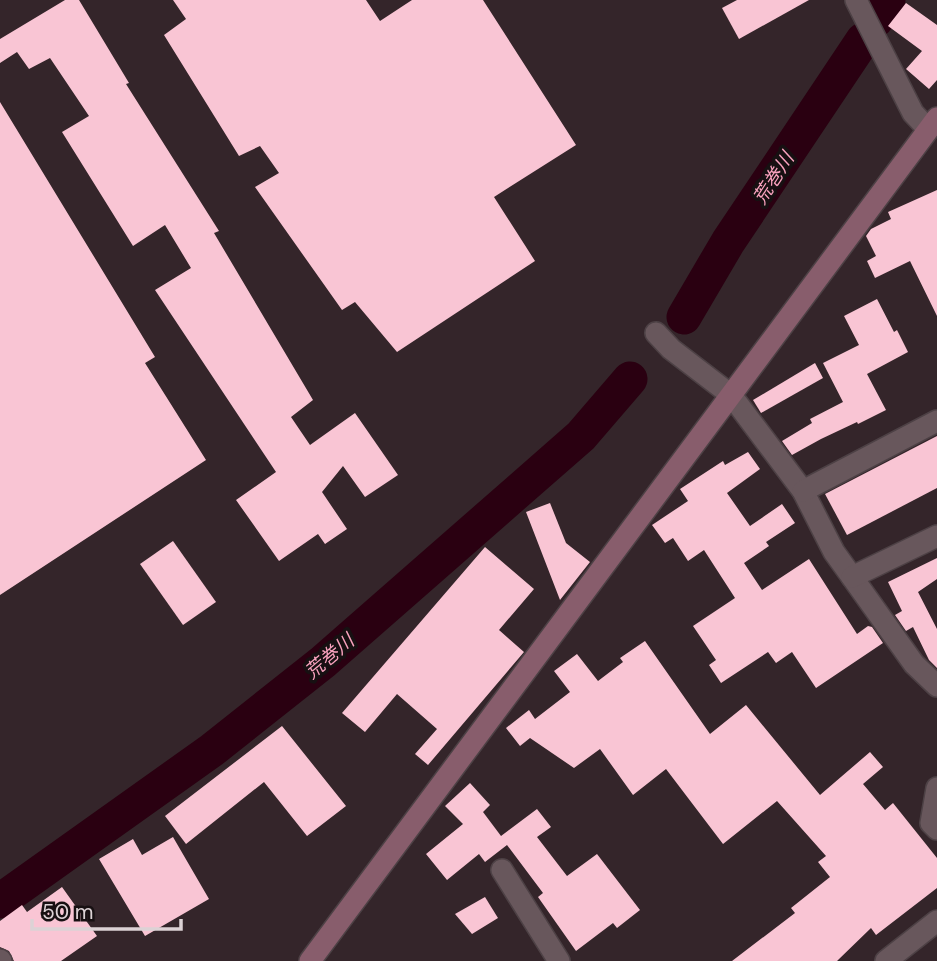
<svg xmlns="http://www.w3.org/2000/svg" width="937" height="961" font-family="'DM Sans','Noto Sans JP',sans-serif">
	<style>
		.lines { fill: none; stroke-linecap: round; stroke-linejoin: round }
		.river { stroke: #2a0011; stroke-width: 35 }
		.building { fill: #f9c5d4 }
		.street-casing { stroke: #4d4145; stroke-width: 24 }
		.secondary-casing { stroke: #4d4145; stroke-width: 24 }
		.street { stroke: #68575c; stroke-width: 21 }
		.secondary { stroke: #885d6c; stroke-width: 21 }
		.labels { text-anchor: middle; stroke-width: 7; stroke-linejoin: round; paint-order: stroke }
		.water-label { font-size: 19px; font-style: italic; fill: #f9a2be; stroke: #171012 }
	</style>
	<rect width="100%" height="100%" fill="#34252a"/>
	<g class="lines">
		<g class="river">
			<polyline points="876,20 888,0"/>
			<polyline points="684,317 728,242 863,40"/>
			<polyline points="0,901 212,750 323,662 581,436 630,379"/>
		</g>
	</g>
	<g class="building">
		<polygon points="65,0 79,0 129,83 126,84 219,231 214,233 313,400 291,417 310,445 355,413 398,475 365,497 343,466 322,492 347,529 325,544 318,534 279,561 236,500 276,472 155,290 191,268 165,225 133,246 62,132 89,116 50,58 29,69 17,52 0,63 0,39"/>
		<polygon points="173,0 366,0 380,21 412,0 483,0 576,145 494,197 535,261 397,352 355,302 342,310 255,187 279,173 260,146 239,156 164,35 186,19"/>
		<polygon points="737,0 809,0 739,39 722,8"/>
		<polygon points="906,3 937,25 937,80 929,89 906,69 922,51 888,26"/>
		<polygon points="0,102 155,357 145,363 206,460 0,595"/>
		<polygon points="937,190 937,316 910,261 875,278 867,261 876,256 866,236 871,229 891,219 888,212"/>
		<polygon points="877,299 894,332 897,330 908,352 867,374 886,410 858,424 857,422 821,439 792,455 782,441 812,423 810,419 843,402 823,363 859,345 844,316"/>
		<polygon points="815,363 823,378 761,413 753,400"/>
		<polygon points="937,436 937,488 847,535 825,494"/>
		<polygon points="748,452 760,469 727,493 750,526 782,504 795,523 766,542 769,546 744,563 762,590 809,559 857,634 868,626 872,627 883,643 816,688 792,652 776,663 768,652 721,683 709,665 716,660 693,626 735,598 704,550 688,561 673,538 665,543 652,525 688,501 680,489 723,461 725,465"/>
		<polygon points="550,503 566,543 590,562 560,600 526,512"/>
		<polygon points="173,541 216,602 183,625 140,564"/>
		<polygon points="485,547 534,589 499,630 524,652 428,765 415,754 437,729 397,694 365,732 342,713"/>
		<polygon points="937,558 937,579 918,592 937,629 937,668 929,660 913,627 906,631 895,615 902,611 888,582"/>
		<polygon points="645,641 710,734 746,705 820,795 870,752 883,767 863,784 885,810 893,803 937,858 937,888 876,935 871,928 837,961 732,961 795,913 791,908 830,877 818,862 826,856 777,801 723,844 666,769 633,795 600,749 574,768 530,738 520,746 506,728 529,710 535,719 570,692 554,671 577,654 598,681 623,662 620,658"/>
		<polygon points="282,726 346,806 307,836 264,782 186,844 165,816"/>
		<polygon points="470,783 490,805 483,812 501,836 537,809 551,827 537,837 567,876 597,854 640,910 617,928 613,923 576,951 538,897 543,893 507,845 485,862 479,854 447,880 426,854 463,824 445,806"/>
		<polygon points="173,837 209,899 145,936 99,859 133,839 142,855"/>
		<polygon points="62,887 97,936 61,961 14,961 9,951 0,947 0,921 22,905 27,912"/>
		<polygon points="485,897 498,918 472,934 455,914"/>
	</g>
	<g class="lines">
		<defs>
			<g id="street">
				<polyline points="856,0 913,113 928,129"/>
				<polyline points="656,333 671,349 731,395 803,491 834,552 852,577 914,664 937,686"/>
				<polyline points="803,491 937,421"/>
				<polyline points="852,577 937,536"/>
				<polyline points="937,788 931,823 937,829"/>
				<polyline points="502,870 559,961"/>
				<polyline points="0,960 1,961"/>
				<polyline points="886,961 937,921"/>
			</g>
			<polyline id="secondary" points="310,961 937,118"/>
		</defs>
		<use href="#street" class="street-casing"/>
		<use href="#secondary" class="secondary-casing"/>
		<use href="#street" class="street"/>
		<use href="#secondary" class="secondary"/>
	</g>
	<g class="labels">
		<g class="water-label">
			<text transform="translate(773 178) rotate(-57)" y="7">荒巻川</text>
			<text transform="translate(329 656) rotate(-40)" y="7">荒巻川</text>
		</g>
	</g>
	<path d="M32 919v10h149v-10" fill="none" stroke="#dcd2d5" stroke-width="3.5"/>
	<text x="42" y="919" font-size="21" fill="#dcd2d5" stroke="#171012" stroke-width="5" paint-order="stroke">50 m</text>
</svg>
